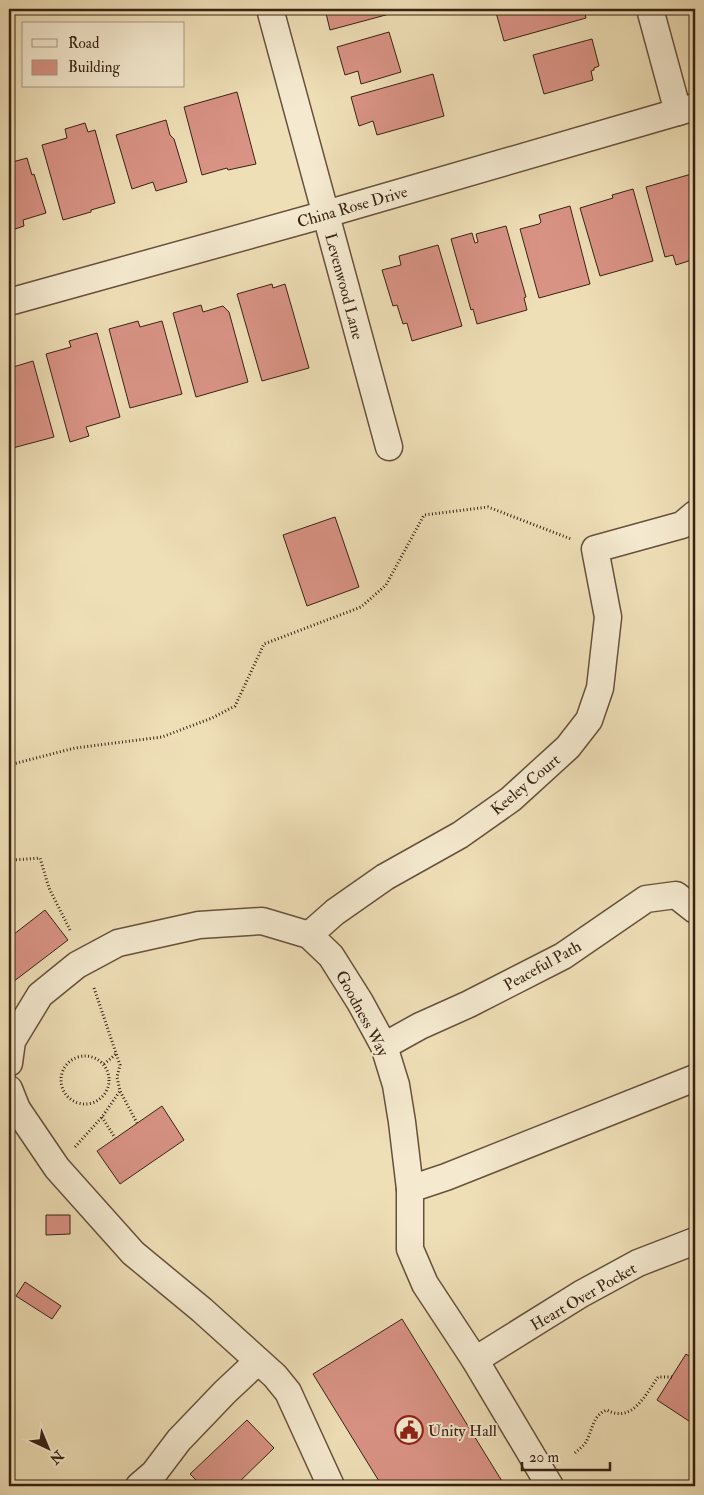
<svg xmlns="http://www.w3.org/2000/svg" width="704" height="1495" font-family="'IM FELL Double Pica',serif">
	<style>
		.building { fill: #d99385; stroke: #382213 }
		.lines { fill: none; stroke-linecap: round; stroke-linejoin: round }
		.street-casing { stroke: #66513c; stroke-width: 29 }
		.path { stroke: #382213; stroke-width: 3; stroke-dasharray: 1 2.5; stroke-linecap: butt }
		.street { stroke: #f5ead0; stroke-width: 26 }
		.labels { text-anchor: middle; stroke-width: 4; stroke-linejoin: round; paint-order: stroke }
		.street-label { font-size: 16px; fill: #382213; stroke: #f5ead0 }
		.poi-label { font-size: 16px; fill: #382213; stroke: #f5ead0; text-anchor: start }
	</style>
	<rect width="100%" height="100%" fill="#efdfb7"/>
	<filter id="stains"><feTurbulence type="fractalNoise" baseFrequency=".004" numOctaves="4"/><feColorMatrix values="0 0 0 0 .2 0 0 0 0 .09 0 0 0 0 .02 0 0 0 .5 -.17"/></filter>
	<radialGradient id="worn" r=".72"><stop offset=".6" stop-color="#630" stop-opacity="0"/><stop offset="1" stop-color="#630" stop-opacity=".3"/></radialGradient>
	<g class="building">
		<polygon points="325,9 408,9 330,30"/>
		<polygon points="495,9 584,9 586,18 504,41"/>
		<polygon points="389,32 401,72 361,84 358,71 345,75 337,47"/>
		<polygon points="592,39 599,66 594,68 594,70 591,71 593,80 544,94 533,55"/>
		<polygon points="433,74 444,116 377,135 373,121 359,126 351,97"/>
		<polygon points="237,92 256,164 228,170 227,168 202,175 184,107"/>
		<polygon points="166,120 170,135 174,139 187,182 156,191 153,182 132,189 116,135"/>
		<polygon points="85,123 88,132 95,130 115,203 91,210 91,212 63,220 42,145 67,138 65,129"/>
		<polygon points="27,158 32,175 34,174 46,213 23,220 24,226 9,231 9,163"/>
		<polygon points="695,173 695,250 693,250 695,259 676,265 673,255 665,257 646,187"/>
		<polygon points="633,189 653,261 600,276 580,208 613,198 612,195"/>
		<polygon points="570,206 590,284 539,298 520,229 539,224 541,222 539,215"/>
		<polygon points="506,226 526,297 524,298 527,310 477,324 473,309 471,310 451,239 472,233 475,243 478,242 476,234"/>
		<polygon points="438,245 462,326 412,341 407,323 403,324 397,305 393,306 382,270 401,265 399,256"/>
		<polygon points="272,284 273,288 285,284 309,368 262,381 237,294"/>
		<polygon points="201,305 203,312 223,306 229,312 248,382 196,397 173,313"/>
		<polygon points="138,321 140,327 162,321 182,394 130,408 109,329"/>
		<polygon points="97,333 120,417 86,427 89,436 70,442 46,354 71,347 69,341"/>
		<polygon points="33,361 54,437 9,449 9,364 10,368"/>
		<polygon points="335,517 359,587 307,606 283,535"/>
		<polygon points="45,910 68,940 9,985 9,938"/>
		<polygon points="162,1106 184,1140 120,1184 97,1151"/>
		<polygon points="46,1215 70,1215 70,1234 46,1235"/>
		<polygon points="25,1282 61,1306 52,1319 16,1296"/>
		<polygon points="402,1319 505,1486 382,1486 313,1374"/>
		<polygon points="686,1354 695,1360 695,1425 657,1400"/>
		<polygon points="247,1420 274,1448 235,1486 202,1486 190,1474"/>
	</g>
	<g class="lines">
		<defs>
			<g id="street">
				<polyline points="270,9 389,447"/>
				<polyline points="650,9 678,112"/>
				<polyline points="9,302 326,214 695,107"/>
				<polyline points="309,935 335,912 385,877 460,835 511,799 568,747 589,720 600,688 608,617 595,549 682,525 695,514"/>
				<polyline points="384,1046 420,1026 469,1004 563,956 646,899 676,895 695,910"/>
				<polyline points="9,1063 12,1041 40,995 77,965 118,943 199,925 262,921 309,935 331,956 360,1002 384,1046 396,1085 402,1122 410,1189 410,1249 425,1284 475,1360 550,1486"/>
				<polyline points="9,1089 17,1109 57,1168 133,1253 202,1310 275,1376 288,1392 331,1486"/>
				<polyline points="410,1189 446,1177 695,1078"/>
				<polyline points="475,1360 581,1294 638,1263 695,1241"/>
				<polyline points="139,1486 154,1473 179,1440 225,1392 258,1361"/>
			</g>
		</defs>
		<use href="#street" class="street-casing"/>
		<g class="path">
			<polyline points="9,765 75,748 162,737 212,718 235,706 264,644 361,607 386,585 424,515 488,507 571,539"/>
			<polyline points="9,859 14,860 40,858 49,888 70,930"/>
			<polyline points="94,988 120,1065 117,1077 120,1091 137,1123"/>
			<circle cx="85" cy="1080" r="24"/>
			<polyline points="104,1064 116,1054"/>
			<polyline points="102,1117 115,1138"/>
			<polyline points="75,1147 102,1117 120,1091"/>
			<path d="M575,1453C579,1449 585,1445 587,1440C593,1428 593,1415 607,1410C632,1424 646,1394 658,1377H672"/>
		</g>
		<use href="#street" class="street"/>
	</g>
	<defs>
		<symbol id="civic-ring" viewBox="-11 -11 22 22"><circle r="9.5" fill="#f5ead0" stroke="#8f2418" stroke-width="1.5"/><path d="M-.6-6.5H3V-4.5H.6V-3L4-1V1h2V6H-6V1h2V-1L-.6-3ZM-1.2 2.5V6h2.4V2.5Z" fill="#8f2418"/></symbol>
	</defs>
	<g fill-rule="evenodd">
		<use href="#civic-ring" x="393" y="1414" width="32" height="32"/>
	</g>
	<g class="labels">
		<g class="street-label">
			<text transform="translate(352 206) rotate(-16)" y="6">China Rose Drive</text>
			<text transform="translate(345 286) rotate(75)" y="6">Levenwood Lane</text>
			<text transform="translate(525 784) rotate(-40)" y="6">Keeley Court</text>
			<text transform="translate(542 965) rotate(-29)" y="6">Peaceful Path</text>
			<text transform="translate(363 1013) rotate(62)" y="6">Goodness Way</text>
			<text transform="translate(583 1296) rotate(-30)" y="6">Heart Over Pocket</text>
		</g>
		<g class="poi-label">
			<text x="428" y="1436">Unity Hall</text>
		</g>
	</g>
	<rect width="704" height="1495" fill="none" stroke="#efdfb7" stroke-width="30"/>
	<rect x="10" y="10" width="684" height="1475" fill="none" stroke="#382213" stroke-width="2.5"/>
	<rect x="15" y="15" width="674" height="1465" fill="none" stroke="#382213"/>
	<rect x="22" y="22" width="162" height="65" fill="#f5ead0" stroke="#a99a84"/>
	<rect x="32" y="39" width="25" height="8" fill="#f5ead0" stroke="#a99a84"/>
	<text x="68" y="48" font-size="15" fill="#382213">Road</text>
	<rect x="32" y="60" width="25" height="15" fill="#d99385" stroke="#a99a84"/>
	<text x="68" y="72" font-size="15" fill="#382213">Building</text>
	<g transform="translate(48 1448) rotate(136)" stroke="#f5ead0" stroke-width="4" paint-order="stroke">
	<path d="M0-4L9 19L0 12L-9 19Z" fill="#382213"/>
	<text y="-8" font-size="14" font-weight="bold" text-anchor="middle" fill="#382213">N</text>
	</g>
	<path d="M522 1462v8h88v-8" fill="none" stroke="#382213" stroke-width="2.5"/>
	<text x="529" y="1462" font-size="15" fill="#382213" stroke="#f5ead0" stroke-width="4" paint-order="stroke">20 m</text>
	<rect width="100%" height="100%" filter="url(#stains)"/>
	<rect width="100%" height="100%" fill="url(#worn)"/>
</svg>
